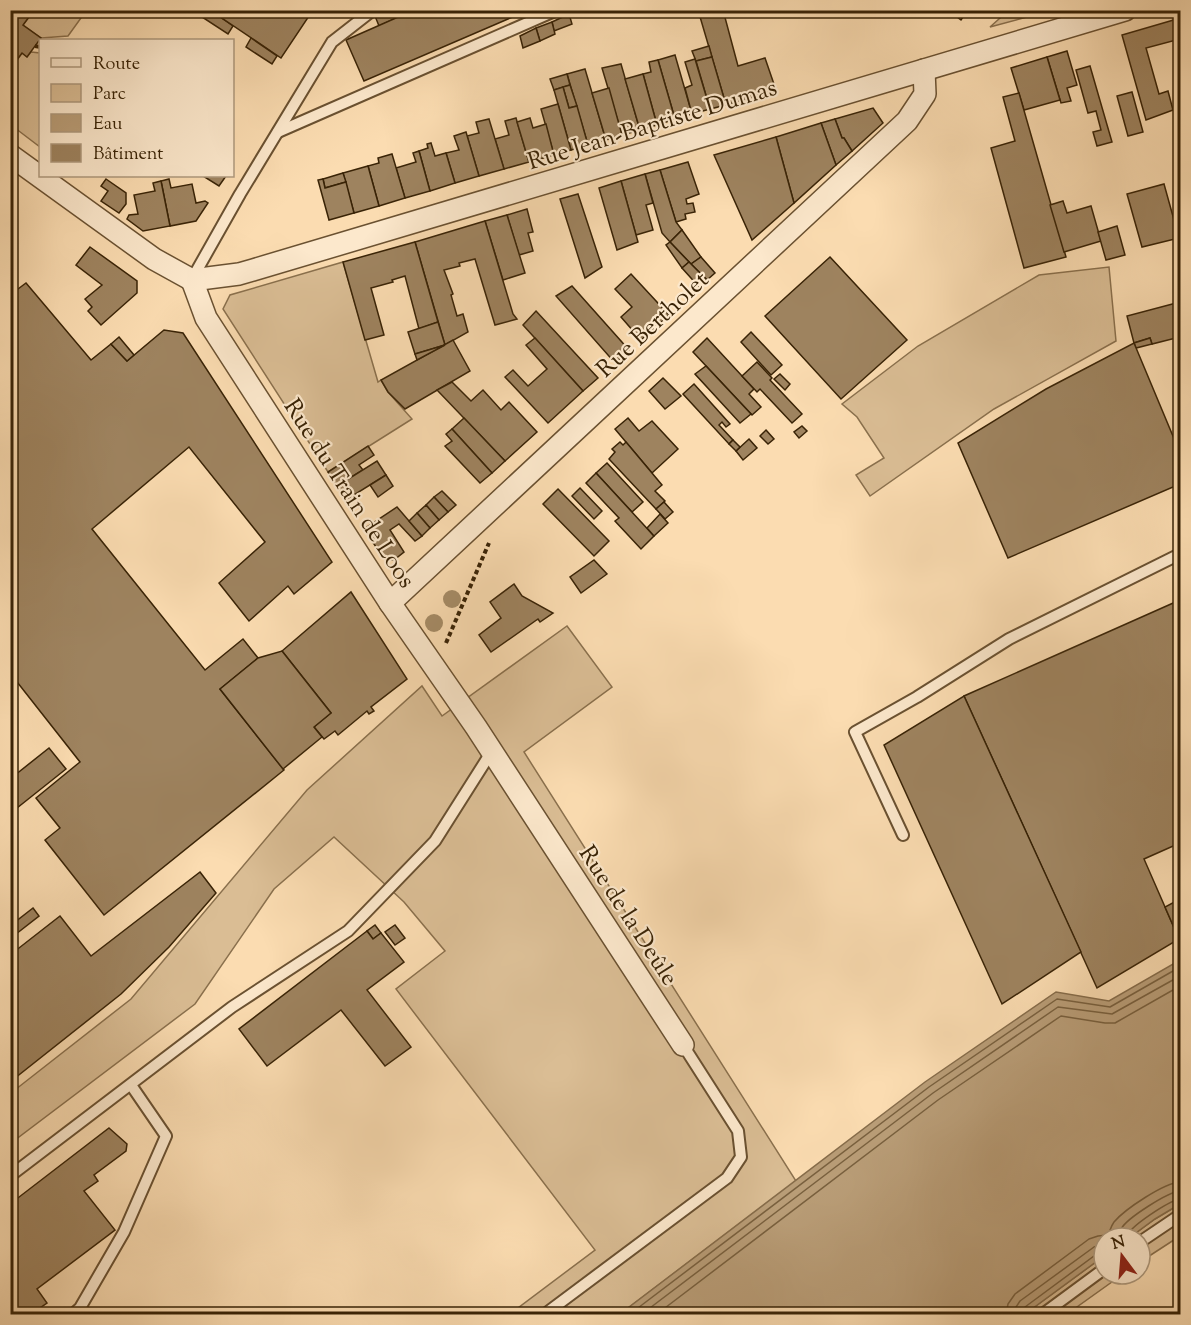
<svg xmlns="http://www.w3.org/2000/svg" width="1191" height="1325" font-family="'Sorts Mill Goudy',serif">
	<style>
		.green { fill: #dabd94; stroke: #8a704d; stroke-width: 1.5 }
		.water { fill: #b99d77; stroke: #866c4a; stroke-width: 1.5 }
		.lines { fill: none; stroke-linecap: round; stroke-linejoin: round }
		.shore { stroke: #79603e; stroke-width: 1.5 }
		.building { fill: #9e835f; stroke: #392306; stroke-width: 1.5 }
		.service-casing { stroke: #6a5131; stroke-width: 14 }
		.minor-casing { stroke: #6a5131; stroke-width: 24 }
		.path { stroke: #392306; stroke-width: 4; stroke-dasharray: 4.5 3; stroke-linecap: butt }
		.service { stroke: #fce8cc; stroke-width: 10 }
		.minor { stroke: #fce8cc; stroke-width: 21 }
		.tree { fill: #a68c67 }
		.labels { text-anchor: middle; stroke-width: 4.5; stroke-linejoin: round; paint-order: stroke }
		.street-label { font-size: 24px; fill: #392306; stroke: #fce8cc }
	</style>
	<rect width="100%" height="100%" fill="#fbdcb1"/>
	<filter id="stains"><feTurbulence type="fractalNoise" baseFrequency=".00333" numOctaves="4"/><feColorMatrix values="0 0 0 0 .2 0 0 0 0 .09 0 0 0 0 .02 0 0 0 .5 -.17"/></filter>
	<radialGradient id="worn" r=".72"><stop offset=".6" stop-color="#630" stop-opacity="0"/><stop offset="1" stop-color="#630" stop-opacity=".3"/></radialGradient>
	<g class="green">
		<polygon points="1009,10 1049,10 1049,11 990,27"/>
		<polygon points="21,11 86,11 68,36 41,38 23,25 29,17"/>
		<polygon points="31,52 40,53 40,147 11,125 11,69 22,53 27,57"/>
		<polygon points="343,262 378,382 381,380 388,392 412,419 328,472 223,309 230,295"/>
		<polygon points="1109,267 1116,341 994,409 870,496 856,475 884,458 857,417 842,404 918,346 1039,275"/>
		<polygon points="567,626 612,687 524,752 796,1181 620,1314 510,1314 595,1250 396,989 445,951 404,902 334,837 274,889 195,1004 11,1143 11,1093 131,999 307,790 422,686 442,716"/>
		<polygon points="1180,1204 1180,1236 1140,1262 1140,1238 1129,1238 1155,1219"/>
		<polygon points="1104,1256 1104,1274 1123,1274 1067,1314 1025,1314"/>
	</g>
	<polygon class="water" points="1180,960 1180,1204 1155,1219 1129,1238 1104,1238 1104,1256 1025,1314 620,1314 925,1082 1056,992 1109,1001"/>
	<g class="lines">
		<g class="shore">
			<path d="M1118,1238C1119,1234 1118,1233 1121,1229C1127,1218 1168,1192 1180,1191"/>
			<path d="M1126,1238C1128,1227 1169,1201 1180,1199"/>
			<polyline points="630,1314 929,1087 1057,999 1110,1007 1180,967"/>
			<polyline points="642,1314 933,1093 1058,1007 1112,1014 1180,976"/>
			<polyline points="657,1314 938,1100 1061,1016 1105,1023 1115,1023 1180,986"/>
			<path d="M1006,1314L1008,1304L1015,1294L1089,1239L1098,1236L1108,1235C1110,1231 1111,1226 1114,1222C1125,1209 1164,1183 1180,1182"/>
			<polyline points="1015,1314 1016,1307 1020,1301 1094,1247 1104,1244"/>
			<polyline points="1022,1314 1025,1307 1098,1253 1104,1252"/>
		</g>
	</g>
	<g class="building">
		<polygon points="10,10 21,10 29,17 23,25 41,38 27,57 22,53 10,69"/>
		<polygon points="206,10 210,10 233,26 228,34 202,17"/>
		<polygon points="210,10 313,10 281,58"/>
		<polygon points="389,10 414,10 379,26 375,16"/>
		<polygon points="414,10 529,10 364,81 346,40"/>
		<polygon points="698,10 723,10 738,66 765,58 776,90 726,105"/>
		<polygon points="948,10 968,10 961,20"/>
		<polygon points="569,14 572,24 554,31 552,22"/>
		<polygon points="1177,19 1180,39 1146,48 1159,94 1168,91 1173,110 1146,120 1122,35"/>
		<polygon points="552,22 555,34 540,41 536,28"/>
		<polygon points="536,28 540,41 523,48 520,36"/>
		<polygon points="251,38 277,56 272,64 246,47"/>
		<polygon points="709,46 712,57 696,61 692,51"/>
		<polygon points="1067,51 1077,85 1067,88 1071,101 1061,103 1047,57"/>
		<polygon points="675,55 692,114 675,119 658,60"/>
		<polygon points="712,57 726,105 710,109 696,61"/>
		<polygon points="1047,57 1060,100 1024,110 1011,68"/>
		<polygon points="695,59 710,109 692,114 685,88 692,85 685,62"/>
		<polygon points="658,60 675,119 657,125 643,74 651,72 649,62"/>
		<polygon points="621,64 640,130 622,135 602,68"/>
		<polygon points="1090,66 1112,142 1097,146 1093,132 1101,130 1096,111 1088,113 1076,70"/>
		<polygon points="585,69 606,140 588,145 567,74"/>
		<polygon points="567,74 570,85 554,90 550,79"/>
		<polygon points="643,74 657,125 640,130 625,79"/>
		<polygon points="570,85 577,106 569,108 563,87"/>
		<polygon points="563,87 569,108 577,106 588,145 571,150 554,90"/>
		<polygon points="609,88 622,135 606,140 592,93"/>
		<polygon points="1132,92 1143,132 1128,136 1117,96"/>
		<polygon points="1019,93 1066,257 1024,268 991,148 1015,141 1003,97"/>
		<polygon points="558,104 571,150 554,155 541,109"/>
		<polygon points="873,108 883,123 852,151 844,138 842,138 835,119"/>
		<polygon points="516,118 529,162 504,169 495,139 509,135 505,121"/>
		<polygon points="530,118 533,128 546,124 554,155 529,162 517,122"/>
		<polygon points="489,119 504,169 479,176 467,136 479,133 476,122"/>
		<polygon points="835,119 842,138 844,138 852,151 836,165 821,123"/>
		<polygon points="821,123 836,165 794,203 776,137"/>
		<polygon points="466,132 479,176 455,183 446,153 459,150 454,136"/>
		<polygon points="776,137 794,203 752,240 714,155"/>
		<polygon points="431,143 435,156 446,153 455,183 430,191 419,151 428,148 427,144"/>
		<polygon points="419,151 430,191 405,198 396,168 416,162 413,153"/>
		<polygon points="392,154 405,198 379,206 368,166 379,163 378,158"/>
		<polygon points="688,162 699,194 686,199 687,204 693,203 695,212 685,214 686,219 676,222 660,170"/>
		<polygon points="368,166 379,206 354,213 343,173"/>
		<polygon points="660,170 676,222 682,230 670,242 662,233 645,174"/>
		<polygon points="343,173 346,182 325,188 323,179"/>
		<polygon points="645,174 653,203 646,205 653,230 636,235 621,181"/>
		<polygon points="203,176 226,176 219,186"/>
		<polygon points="106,179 126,193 126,204 119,213 101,201 108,191 101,186"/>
		<polygon points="169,179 171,188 192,184 196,203 205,201 208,203 196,221 170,226 161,181"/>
		<polygon points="323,179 325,188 346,182 354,213 329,220 318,180"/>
		<polygon points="161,181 170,226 143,231 127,219 129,215 138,214 134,195 155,191 153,183"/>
		<polygon points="621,181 638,242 617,250 599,188"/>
		<polygon points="1164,184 1179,238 1142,247 1127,194"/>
		<polygon points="578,194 602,267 585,278 560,199"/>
		<polygon points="1063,201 1067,213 1091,206 1101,241 1064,252 1050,205"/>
		<polygon points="527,209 533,232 528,233 533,251 519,255 507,215"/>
		<polygon points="507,215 525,273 503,280 485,221"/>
		<polygon points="485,221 513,314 517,319 495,325 475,259 459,263 460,266 444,270 453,294 451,295 457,316 463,314 468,332 445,345 415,242"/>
		<polygon points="1117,226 1125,255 1106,260 1098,232"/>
		<polygon points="682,230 701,257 691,264 670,242"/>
		<polygon points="415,242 438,322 419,329 405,276 392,280 393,282 371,288 384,335 365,340 343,262"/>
		<polygon points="670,242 689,262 682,268 666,245"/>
		<polygon points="90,247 137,281 137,293 101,325 88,311 92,307 85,299 102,285 76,265"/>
		<polygon points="701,257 715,273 707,280 691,264"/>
		<polygon points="830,257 907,340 841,399 765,316"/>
		<polygon points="689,262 707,280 699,287 682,268"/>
		<polygon points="631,274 669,315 641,340 621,317 632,307 615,289"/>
		<polygon points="26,283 91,360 111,344 127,361 164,330 183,333 332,562 294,594 288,586 249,621 219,583 265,542 189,447 92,529 205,670 243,639 258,658 220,689 284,770 104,915 45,840 60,828 36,798 80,762 10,673 10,295"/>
		<polygon points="572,286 629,350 615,363 556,296"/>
		<polygon points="1180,302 1180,337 1152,344 1150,338 1134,343 1127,316"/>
		<polygon points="536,311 598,378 583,391 523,325"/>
		<polygon points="438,322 445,345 415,354 408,332"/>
		<polygon points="751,332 782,365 771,375 741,342"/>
		<polygon points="119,337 134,355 127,361 111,344"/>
		<polygon points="535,338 583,391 548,423 505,377 513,370 528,386 547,369 526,345"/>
		<polygon points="707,338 754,389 749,394 761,407 752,415 693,352"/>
		<polygon points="1150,338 1152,344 1136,348 1134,343"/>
		<polygon points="453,340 470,371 405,409 388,392 381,380"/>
		<polygon points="1134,343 1180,453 1180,484 1008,558 958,443 1046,389"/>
		<polygon points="445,345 417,360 415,354"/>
		<polygon points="757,362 772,378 770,380 802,414 792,423 760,389 757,392 742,376"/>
		<polygon points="706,366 751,414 740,423 695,374"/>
		<polygon points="780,374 790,384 785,390 774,379"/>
		<polygon points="663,378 681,396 665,409 649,391"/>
		<polygon points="452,382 471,401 483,390 501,410 509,402 537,432 505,461 437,390"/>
		<polygon points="694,384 730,424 726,427 722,422 719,425 733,440 729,444 683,394"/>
		<polygon points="464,418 505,461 492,473 452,429"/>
		<polygon points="628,418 639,431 652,421 678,449 652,473 615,429"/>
		<polygon points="802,426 807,431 799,438 794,432"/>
		<polygon points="452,429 492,473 480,483 445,446 452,441 446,434"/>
		<polygon points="766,430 774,439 768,444 760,436"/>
		<polygon points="749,439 757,448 743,460 736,451"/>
		<polygon points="733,440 740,447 736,451 729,444"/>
		<polygon points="620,442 623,445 626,442 662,485 655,491 665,501 656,509 609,459 615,452 612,449"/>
		<polygon points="368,446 374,455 359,465 363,470 337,486 328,472"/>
		<polygon points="377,461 386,475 346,500 337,486"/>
		<polygon points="607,463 643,502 632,512 596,473"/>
		<polygon points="596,473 654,536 641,549 615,521 619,518 586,483"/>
		<polygon points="386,475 393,486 378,497 370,485"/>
		<polygon points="580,488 602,511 594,519 572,496"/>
		<polygon points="558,489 609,541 594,556 543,504"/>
		<polygon points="442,491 456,505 448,512 434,497"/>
		<polygon points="434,497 448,512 439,520 426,505"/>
		<polygon points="664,502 673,512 665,519 656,509"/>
		<polygon points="426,505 439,520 430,528 417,513"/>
		<polygon points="397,507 422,536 415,541 399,524 390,530 404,552 394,560 384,559 364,529"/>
		<polygon points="417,513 430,528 422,536 409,521"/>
		<polygon points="660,514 668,523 654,536 647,528"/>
		<polygon points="594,560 607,574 581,593 570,577"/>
		<polygon points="514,584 522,596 553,613 540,622 538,619 491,652 479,635 501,618 490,602"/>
		<polygon points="351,592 407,679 371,707 374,711 369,714 367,711 338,735 335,731 324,739 314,727 331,713 282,651"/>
		<polygon points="1180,600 1180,843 1144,859 1179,939 1097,988 964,696"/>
		<polygon points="282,651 331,713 314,727 322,737 283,769 220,689 258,658"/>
		<polygon points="964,696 1081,952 1002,1004 884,745"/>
		<polygon points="49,748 66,769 17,808 10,799 10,779"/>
		<polygon points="200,872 216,893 169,947 121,994 10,1082 10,955 60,916 91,956"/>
		<polygon points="1180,899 1180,939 1179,939 1165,907"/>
		<polygon points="33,908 39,916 16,934 10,926"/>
		<polygon points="375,925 381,933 373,939 367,931"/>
		<polygon points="395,925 405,938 395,945 385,932"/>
		<polygon points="367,931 373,939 381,933 404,962 367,990 411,1047 385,1066 341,1010 267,1066 239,1029"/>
		<polygon points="109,1128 127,1144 126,1151 94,1175 98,1181 84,1191 115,1230 37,1289 47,1303 31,1314 10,1314 10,1204"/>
	</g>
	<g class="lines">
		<defs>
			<g id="service">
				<polyline points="278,132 557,10"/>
				<polyline points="192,279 240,194 332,42 373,10"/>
				<polyline points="903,835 855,732 917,697 1009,639 1180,554"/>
				<polyline points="10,1176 232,1007 348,931 435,841 492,751"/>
				<polyline points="1140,1242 1180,1215"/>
				<polyline points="73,1314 80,1308 124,1232 166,1136 131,1085"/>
				<polyline points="545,1314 727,1178 741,1157 738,1131 683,1045"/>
				<polyline points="1043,1314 1104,1269"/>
			</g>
			<g id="minor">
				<polyline points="10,155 154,259 192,280"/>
				<polyline points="192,280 239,274 253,270 1125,10"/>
				<polyline points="192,280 206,318 390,603 476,727 683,1045"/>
				<polyline points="390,603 907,121 925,94 924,70"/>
			</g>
		</defs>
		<use href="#service" class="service-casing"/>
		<use href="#minor" class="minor-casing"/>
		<g class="path">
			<polyline points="35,46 40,47"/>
			<polyline points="446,643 489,543"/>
		</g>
		<use href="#service" class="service"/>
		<use href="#minor" class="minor"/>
	</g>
	<g class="tree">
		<circle cx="452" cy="599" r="9"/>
		<circle cx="434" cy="623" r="9"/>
	</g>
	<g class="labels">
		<g class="street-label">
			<text transform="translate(652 124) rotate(-17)" y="8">Rue Jean-Baptiste Dumas</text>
			<text transform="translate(652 324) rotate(-43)" y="8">Rue Bertholet</text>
			<text transform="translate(350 493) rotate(57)" y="8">Rue du Train de Loos</text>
			<text transform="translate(629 915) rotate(57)" y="8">Rue de la Deûle</text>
		</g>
	</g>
	<rect width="1191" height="1325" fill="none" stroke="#fbdcb1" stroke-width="36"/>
	<rect x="12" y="12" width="1167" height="1301" fill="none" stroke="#392306" stroke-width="3"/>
	<rect x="18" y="18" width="1155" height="1289" fill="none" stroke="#392306" stroke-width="1.5"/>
	<rect x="39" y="39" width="195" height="138" fill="#fce8cc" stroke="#ae997d" stroke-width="1.5"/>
	<rect x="51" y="58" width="30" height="9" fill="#fce8cc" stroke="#ae997d" stroke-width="1.5"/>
	<text x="93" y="69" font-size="18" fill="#392306">Route</text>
	<rect x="51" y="84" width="30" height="18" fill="#dabd94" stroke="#ae997d" stroke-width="1.5"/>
	<text x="93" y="99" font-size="18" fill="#392306">Parc</text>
	<rect x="51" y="114" width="30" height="18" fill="#b99d77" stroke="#ae997d" stroke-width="1.5"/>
	<text x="93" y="129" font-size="18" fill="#392306">Eau</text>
	<rect x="51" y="144" width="30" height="18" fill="#9e835f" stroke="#ae997d" stroke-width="1.5"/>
	<text x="93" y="159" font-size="18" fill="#392306">Bâtiment</text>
	<g transform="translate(1122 1256) rotate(344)"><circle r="28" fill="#fce8cc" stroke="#ae997d" stroke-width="1.5"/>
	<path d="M0-4.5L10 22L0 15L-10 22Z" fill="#8f2418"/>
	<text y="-9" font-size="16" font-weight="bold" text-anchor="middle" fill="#392306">N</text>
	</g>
	<rect width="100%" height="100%" filter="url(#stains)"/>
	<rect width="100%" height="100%" fill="url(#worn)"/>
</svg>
